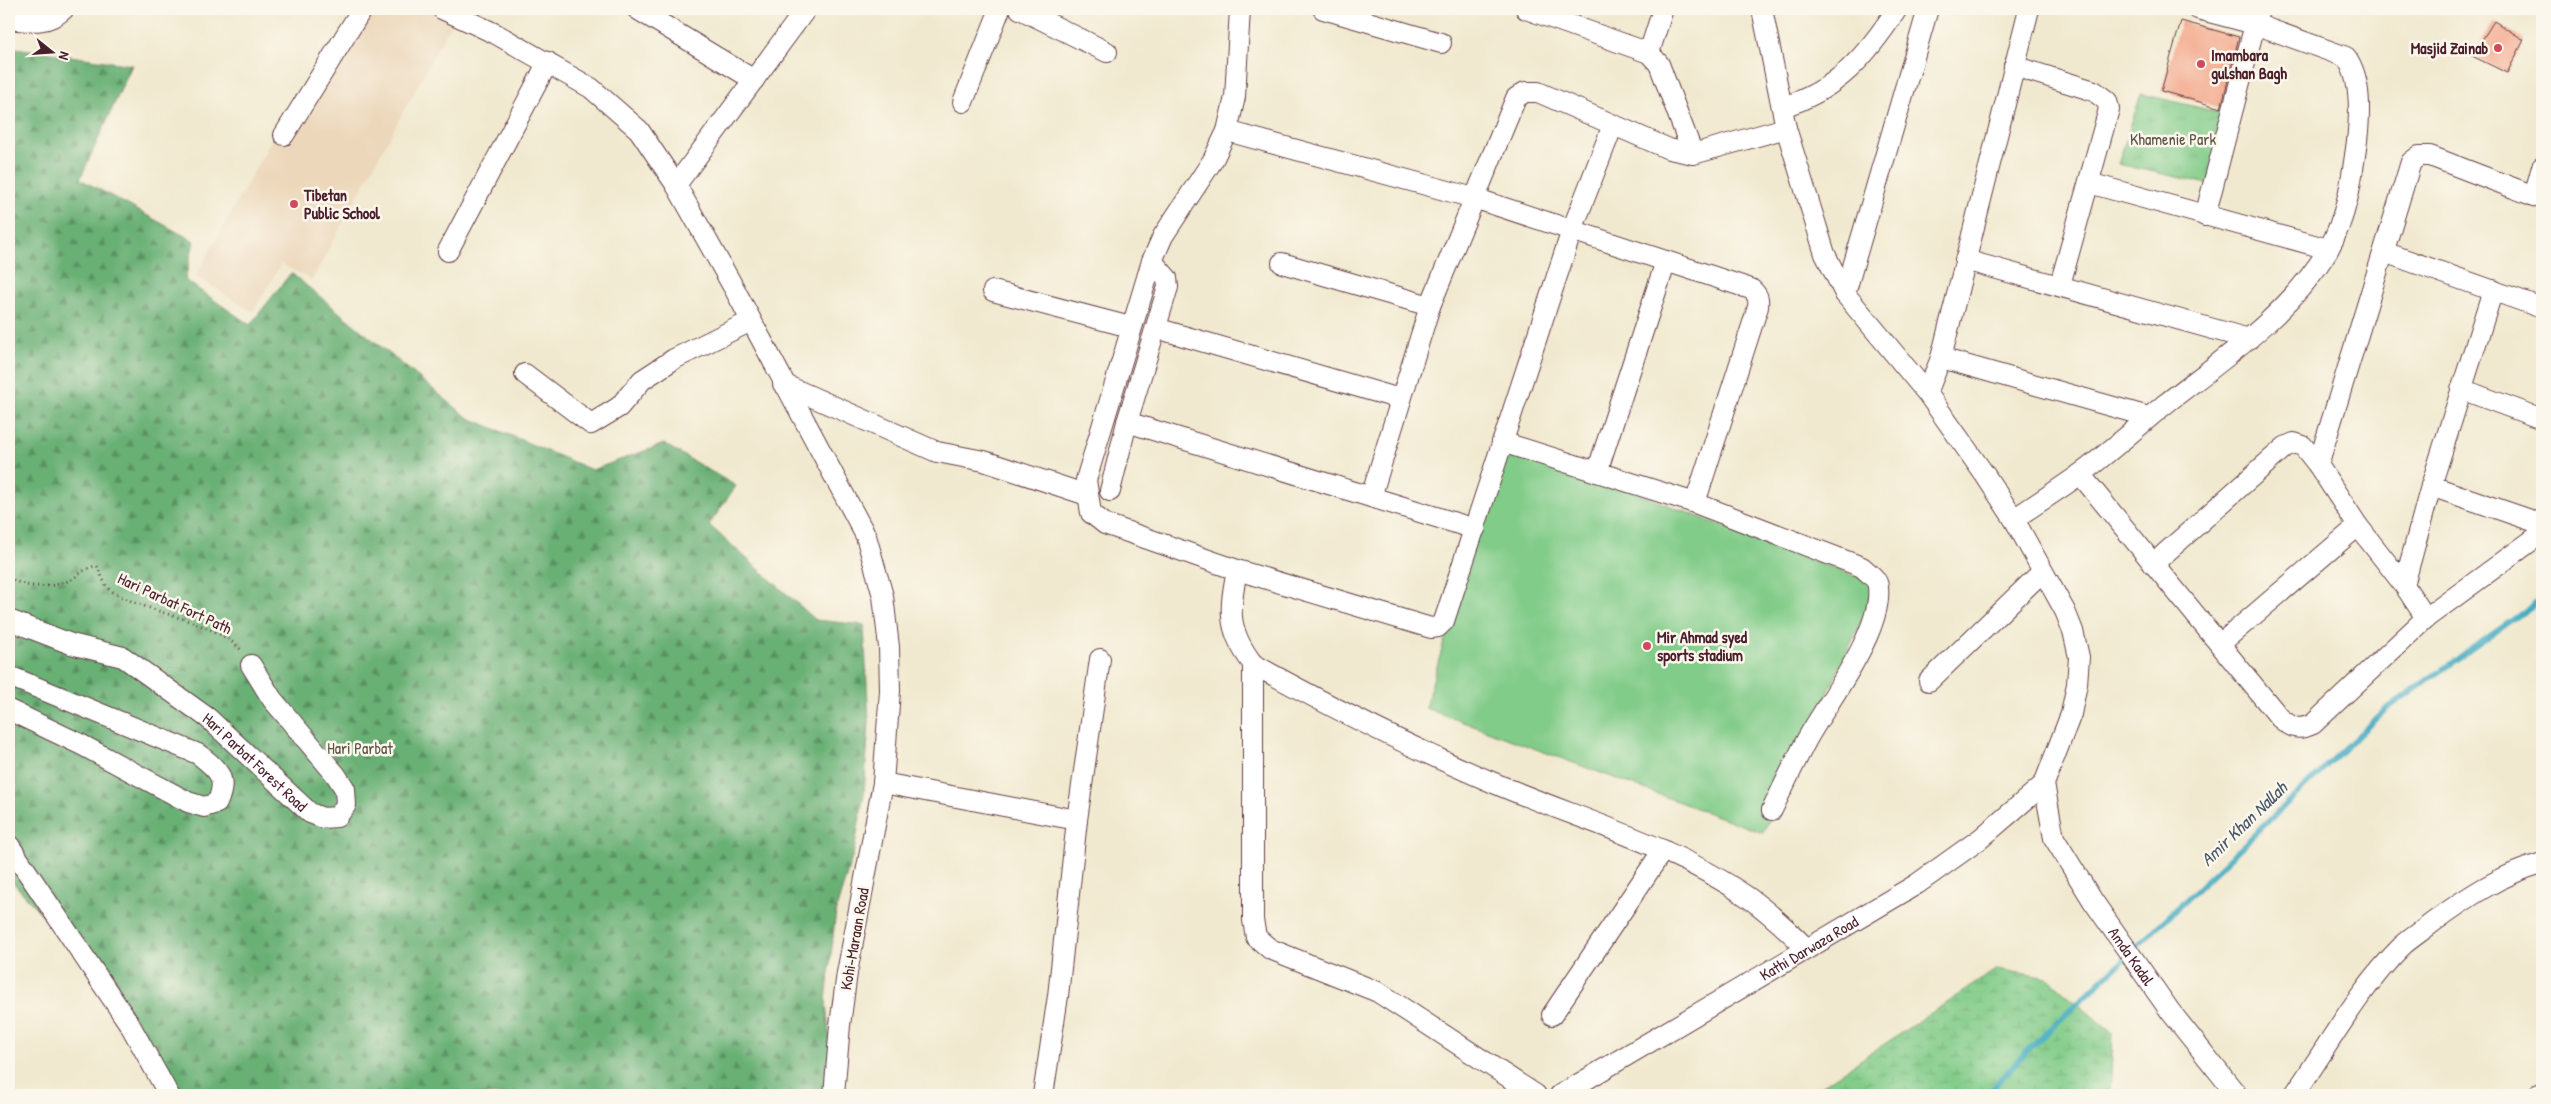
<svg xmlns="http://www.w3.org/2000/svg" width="2551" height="1104" font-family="'Patrick Hand',sans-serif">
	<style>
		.built { fill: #ecd7ba }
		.forest { fill: url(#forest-firs); stroke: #5a6850 }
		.wetland { fill: url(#wetland-marsh); stroke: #66765a }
		.park { fill: url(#park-tufts); stroke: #66765a }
		.garden { fill: #82cc89; stroke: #66765a }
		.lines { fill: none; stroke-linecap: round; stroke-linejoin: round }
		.stream { stroke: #43abc2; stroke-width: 5.5 }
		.building { fill: #f3a183 }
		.minor-casing { stroke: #633d44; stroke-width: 22 }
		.path { stroke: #633d44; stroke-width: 3; stroke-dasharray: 1 4; stroke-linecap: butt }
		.minor { stroke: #fff; stroke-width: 20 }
		.poi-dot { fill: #d1495b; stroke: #fbf7ec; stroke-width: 2 }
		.labels { text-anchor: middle; stroke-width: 5; stroke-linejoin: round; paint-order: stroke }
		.poi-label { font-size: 16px; font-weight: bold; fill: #4a1f2b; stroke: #fbf7ec; text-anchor: start }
		.park-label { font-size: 16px; fill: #5b5347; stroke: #fbf7ec }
		.street-label { font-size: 16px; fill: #4a1f2b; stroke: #fbf7ec }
		.water-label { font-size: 18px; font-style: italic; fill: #475767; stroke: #fbf7ec }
	</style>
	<defs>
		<pattern id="forest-firs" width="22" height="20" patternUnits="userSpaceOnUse" patternTransform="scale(1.25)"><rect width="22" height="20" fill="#69b075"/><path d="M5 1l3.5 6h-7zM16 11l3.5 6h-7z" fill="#588f60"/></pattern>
		<pattern id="wetland-marsh" width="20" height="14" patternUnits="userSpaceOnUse" patternTransform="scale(1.25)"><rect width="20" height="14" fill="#82cc89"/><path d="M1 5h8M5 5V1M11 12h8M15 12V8" fill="none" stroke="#72af76"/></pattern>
		<pattern id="park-tufts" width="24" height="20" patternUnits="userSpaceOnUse" patternTransform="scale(1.25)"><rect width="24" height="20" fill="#82cc89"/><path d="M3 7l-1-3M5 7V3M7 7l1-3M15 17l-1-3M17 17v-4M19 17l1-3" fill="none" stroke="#72af76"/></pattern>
	</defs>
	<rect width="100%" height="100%" fill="#fbf7ec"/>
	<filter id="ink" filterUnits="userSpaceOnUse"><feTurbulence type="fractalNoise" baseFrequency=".02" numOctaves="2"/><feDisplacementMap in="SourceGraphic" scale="10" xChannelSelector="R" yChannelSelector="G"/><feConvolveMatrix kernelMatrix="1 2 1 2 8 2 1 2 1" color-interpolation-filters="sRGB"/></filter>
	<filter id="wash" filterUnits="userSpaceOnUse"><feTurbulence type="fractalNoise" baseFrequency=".0096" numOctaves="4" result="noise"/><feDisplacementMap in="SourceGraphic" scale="20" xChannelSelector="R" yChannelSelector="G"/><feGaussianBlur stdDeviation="1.12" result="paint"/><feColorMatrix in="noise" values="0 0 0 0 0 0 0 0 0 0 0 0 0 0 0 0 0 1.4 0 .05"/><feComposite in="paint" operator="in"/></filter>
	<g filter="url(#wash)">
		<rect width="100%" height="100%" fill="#f1e9cf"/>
		<polygon class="built" points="371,9 428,9 452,22 312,280 281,264 253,312 196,276 273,137 289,145"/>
		<polygon class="forest" points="9,47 132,65 80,179 194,241 185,280 250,325 291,273 467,417 592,470 664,444 736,486 709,525 816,620 864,625 869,723 864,794 854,851 836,910 826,1001 834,1090 830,1095 166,1095 97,976 9,878"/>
		<polygon class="wetland" points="1997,969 2048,978 2113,1034 2110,1095 1808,1095"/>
		<polygon class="park" points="2141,94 2227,114 2208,184 2118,164"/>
		<polygon class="garden" points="1502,442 1878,585 1763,833 1425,708"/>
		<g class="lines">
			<polyline class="stream" points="1987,1095 2018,1060 2385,710 2542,599"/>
		</g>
		<g id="blocks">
			<g class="building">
				<polygon points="2181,21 2239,37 2221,108 2161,91"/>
				<polygon points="2494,21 2524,40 2507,73 2472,56"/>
			</g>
		</g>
	</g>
	<g filter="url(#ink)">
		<use href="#blocks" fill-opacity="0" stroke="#633d44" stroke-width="1"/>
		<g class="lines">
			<defs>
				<g id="minor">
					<polyline points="442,9 496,34 591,88 639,130 676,185 735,290 866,536 883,596 889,647 890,691 883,783 847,973 840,1025 834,1095"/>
					<polyline points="637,9 754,80"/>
					<polyline points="1020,9 1107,52"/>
					<polyline points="1240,9 1235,97 1227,131 1213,160 1163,236 1152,261 1086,480 1091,513 1105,524 1237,570 1431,628 1438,627 1444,621 1572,230 1613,125"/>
					<polyline points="1323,9 1441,43"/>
					<polyline points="1526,9 1649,53 1659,64 1693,154"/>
					<path id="s1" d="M1762,9L1786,128L1825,254L1845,294L1927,393L1985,475L2014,519L2065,611L2073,631L2079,657L2077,684L2071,714L2044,784L2054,838L2093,901L2170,1011L2237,1095"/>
					<path d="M9,19C30,21 47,25 64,9"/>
					<polyline points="1649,53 1663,9"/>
					<polyline points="2014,66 2094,91 2107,101 2109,109 2060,285"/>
					<polyline points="963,102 1000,9"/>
					<path d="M1782,107C1837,91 1867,55 1897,9"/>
					<path d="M1227,131L1474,198L1751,289C1758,295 1759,299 1758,307L1695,503"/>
					<polyline points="284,135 362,9"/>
					<polyline points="2089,183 2328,249"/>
					<polyline points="676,185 806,9"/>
					<polyline points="2534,196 2542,167"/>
					<polyline points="2205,216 2259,9"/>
					<polyline points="448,251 548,62"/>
					<polyline points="2384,252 2542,308"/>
					<polyline points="1965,260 2249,339"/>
					<polyline points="1282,263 1430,306"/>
					<polyline points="993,291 1130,327"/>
					<polyline points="1845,294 1928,9"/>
					<polyline points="1156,328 1400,399"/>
					<polyline points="1941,358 2149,417"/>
					<polyline points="525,374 591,424 619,407 642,380 674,359 751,321"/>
					<polyline points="783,384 937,452 984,461 1087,495"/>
					<polyline points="2461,389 2542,419"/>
					<polyline points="1927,393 1941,358 2029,9"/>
					<polyline points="1127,422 1475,529"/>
					<path d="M1502,442L1695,503L1862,567C1868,573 1878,579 1878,587C1883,632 1827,702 1806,741C1794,764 1783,787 1772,810"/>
					<polyline points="2318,465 2411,162 2419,156 2430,156 2542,199"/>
					<polyline points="1597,472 1666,261"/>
					<path d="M2080,474L2280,718C2292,728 2298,731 2313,724L2426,618L2542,533"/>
					<polyline points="2431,486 2542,524"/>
					<polyline points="1110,491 1127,422 1168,287 1167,278 1152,261"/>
					<polyline points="1371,497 1430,306 1516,98 1525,92 1538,92 1669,149 1693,154 1786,128"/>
					<path d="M2014,519C2036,504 2058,490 2079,475C2109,453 2136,428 2164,405C2223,359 2289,315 2328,250C2347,217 2352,178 2357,141C2360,115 2362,79 2346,57L2255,24L2198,9"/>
					<polyline points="2153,564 2285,447 2294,443 2303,446 2318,465 2358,526 2404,585 2426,618"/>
					<path d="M1237,570C1229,610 1227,630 1253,664C1331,707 1411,748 1494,783C1580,820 1672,844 1749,898C1770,913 1788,930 1806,948"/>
					<polyline points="2404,585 2431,486 2493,290"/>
					<path id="s2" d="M9,620L71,644L123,657L208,718L310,813L323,818L337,817L346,805L345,789L336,775L272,699L251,665"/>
					<polyline points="2220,644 2358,526"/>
					<polyline points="1253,664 1253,920 1256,937 1270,949 1378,992 1536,1095"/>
					<path d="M9,676L198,754C217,769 229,777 217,803L204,807L188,802L82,745L9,710"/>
					<polyline points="1929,681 2042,572"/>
					<polyline points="883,783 1077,820"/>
					<polyline points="9,845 130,1025 169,1095"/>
					<polyline points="1552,1015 1663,850"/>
					<polyline points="1043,1095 1058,996 1077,820 1100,659"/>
					<path id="s3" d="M1560,1095L1917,884L1980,839L2044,784"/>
					<path d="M2294,1095C2328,1046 2359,989 2402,946C2411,938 2422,931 2432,923C2467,897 2500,875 2542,863"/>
					<polyline points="2537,1095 2542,1093"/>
				</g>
			</defs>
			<use href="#minor" class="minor-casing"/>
			<path class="path" d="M9,577C25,589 51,589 70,580C80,575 85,567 97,566C101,573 104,585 110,590C144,613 214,620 241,650"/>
			<use href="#minor" class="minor"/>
		</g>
	</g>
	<g class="poi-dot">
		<circle cx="2498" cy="48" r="5"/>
		<circle cx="2201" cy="64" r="5"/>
		<circle cx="294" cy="204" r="5"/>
		<circle cx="1647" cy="646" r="5"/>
	</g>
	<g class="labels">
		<g class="poi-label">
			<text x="2488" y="54" text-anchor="end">Masjid Zainab</text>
			<text x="2211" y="61">Imambara<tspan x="2211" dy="18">gulshan Bagh</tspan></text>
			<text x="304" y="201">Tibetan<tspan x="304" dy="18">Public School</tspan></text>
			<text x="1657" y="643">Mir Ahmad syed<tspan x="1657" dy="18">sports stadium</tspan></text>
		</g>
		<g class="park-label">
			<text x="2173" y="145">Khamenie Park</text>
			<text x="360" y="754">Hari Parbat</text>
		</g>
		<g class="street-label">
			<text transform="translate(175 603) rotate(25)" y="6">Hari Parbat Fort Path</text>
			<text dy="6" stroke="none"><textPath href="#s2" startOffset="289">Hari Parbat Forest Road</textPath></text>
			<text transform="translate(854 939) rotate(-80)" y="6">Kohi-Maraan Road</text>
			<text dy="6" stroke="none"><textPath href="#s3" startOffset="289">Kathi Darwaza Road</textPath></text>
			<text dy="6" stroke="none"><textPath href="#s1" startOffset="1062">Amda Kadal</textPath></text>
		</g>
		<g class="water-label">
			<text transform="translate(2244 824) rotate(-44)" y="6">Amir Khan Nallah</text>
		</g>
	</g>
	<rect width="2551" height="1104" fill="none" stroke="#fbf7ec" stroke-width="30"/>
	<g transform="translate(52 52) rotate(107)" stroke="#fbf7ec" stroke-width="4" paint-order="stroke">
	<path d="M0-4L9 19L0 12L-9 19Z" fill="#4a1f2b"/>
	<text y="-8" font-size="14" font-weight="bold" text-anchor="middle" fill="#4a1f2b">N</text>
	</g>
</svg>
